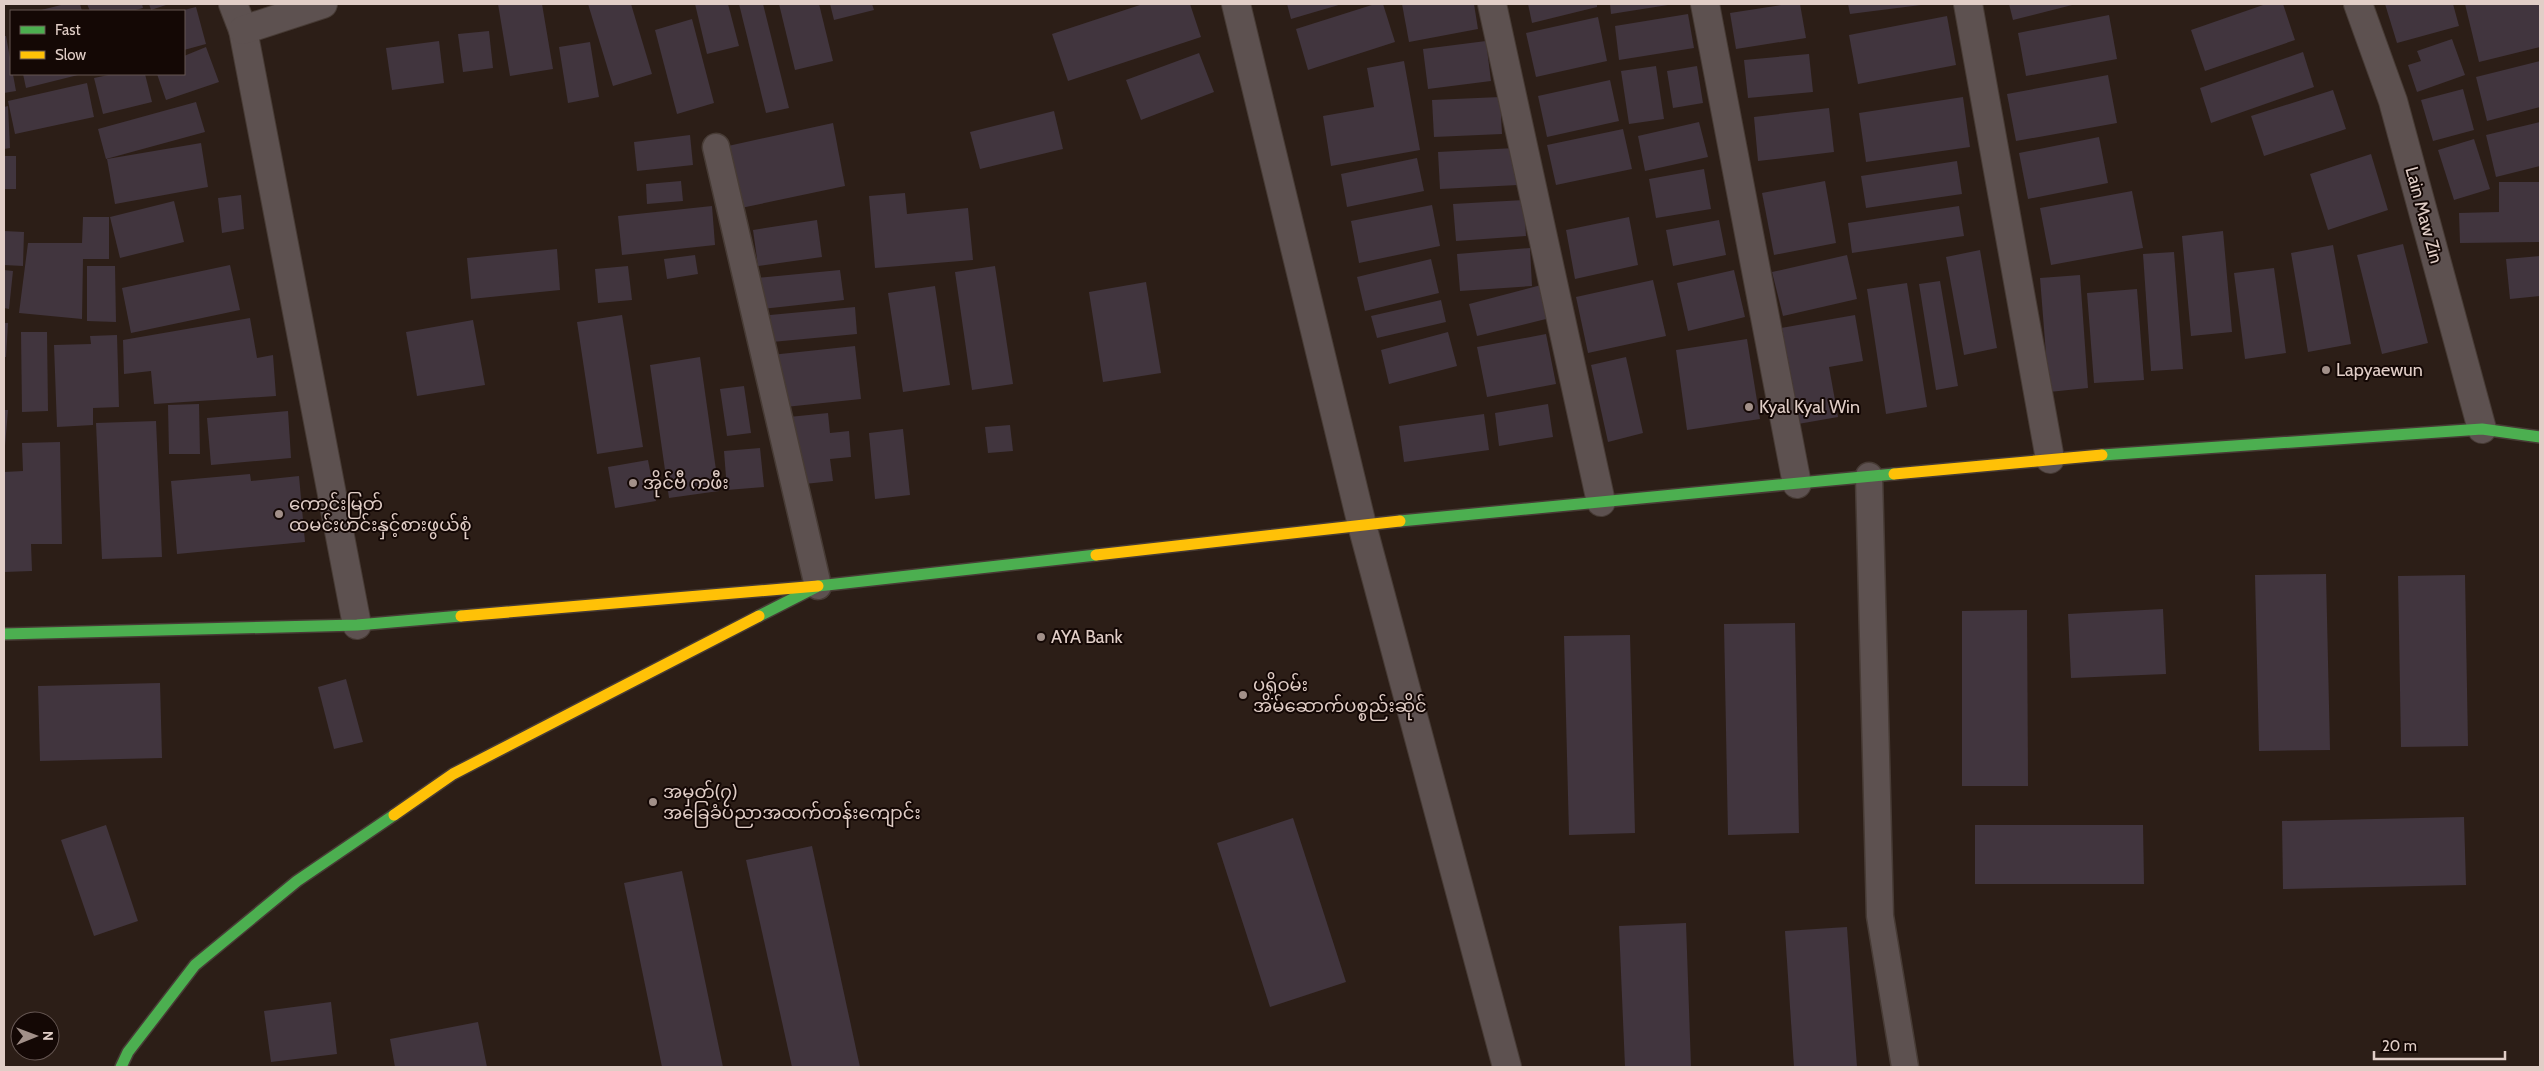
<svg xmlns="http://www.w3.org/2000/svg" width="2544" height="1071" font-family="Cabin,'Noto Sans Myanmar',sans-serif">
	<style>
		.building { fill: #41353e }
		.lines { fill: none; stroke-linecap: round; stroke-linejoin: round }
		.lane-casing { stroke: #473b35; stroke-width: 29 }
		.street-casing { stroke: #473b35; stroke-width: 30 }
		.fast-casing { stroke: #473b35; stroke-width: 14 }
		.slow-casing { stroke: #473b35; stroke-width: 14 }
		.lane { stroke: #5d5150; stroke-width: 26 }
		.street { stroke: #5d5150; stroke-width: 28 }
		.fast { stroke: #4caf50; stroke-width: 11 }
		.slow { stroke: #ffc107; stroke-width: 11 }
		.poi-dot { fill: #a29089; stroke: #140805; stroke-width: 2 }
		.labels { text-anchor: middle; stroke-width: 4; stroke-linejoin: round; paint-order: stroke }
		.street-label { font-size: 18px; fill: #e1cec7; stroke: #140805 }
		.poi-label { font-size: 18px; fill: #e1cec7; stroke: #140805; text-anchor: start }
	</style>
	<rect width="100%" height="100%" fill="#2c1e17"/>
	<g class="building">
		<polygon points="65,4 80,4 82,11 37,11"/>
		<polygon points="87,4 142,4 143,8 132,11 90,11"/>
		<polygon points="149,4 169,4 151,10"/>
		<polygon points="498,4 542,4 553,69 510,76"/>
		<polygon points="588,4 631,4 652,74 613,86"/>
		<polygon points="695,4 728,4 739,46 707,54"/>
		<polygon points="739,4 763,4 789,108 766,113"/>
		<polygon points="779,4 819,4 833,61 795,70"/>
		<polygon points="830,4 872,4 874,10 834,20"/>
		<polygon points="1143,4 1190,4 1201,37 1068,81 1052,34"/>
		<polygon points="1287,4 1342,4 1291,19"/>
		<polygon points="1375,4 1383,4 1395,42 1308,70 1296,29"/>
		<polygon points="1402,4 1474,4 1478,29 1409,42"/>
		<polygon points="1528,4 1597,4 1597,7 1532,23"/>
		<polygon points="1610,4 1668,4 1668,5 1611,14"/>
		<polygon points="1788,4 1800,4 1806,38 1736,49 1730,13"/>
		<polygon points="1848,4 1921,4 1921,5 1850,14"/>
		<polygon points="2009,4 2076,4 2013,20"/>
		<polygon points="2266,4 2283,4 2295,40 2205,71 2191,30"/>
		<polygon points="2385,4 2453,4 2459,26 2397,43"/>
		<polygon points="2465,4 2540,4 2540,47 2479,62"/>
		<polygon points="196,7 206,44 184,50 184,10"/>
		<polygon points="1688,14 1694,48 1619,60 1615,26"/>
		<polygon points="2109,15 2117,59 2026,76 2018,33"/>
		<polygon points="1947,16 1956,65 1858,84 1849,35"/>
		<polygon points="1598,17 1607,61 1536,77 1526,33"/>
		<polygon points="692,19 714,103 677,114 655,30"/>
		<polygon points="489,31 493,68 463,72 458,34"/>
		<polygon points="4,36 6,36 16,91 4,93"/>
		<polygon points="2452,39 2465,75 2417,92 2408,65 2421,61 2417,51"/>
		<polygon points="439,41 444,83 392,90 386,48"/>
		<polygon points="1486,41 1491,81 1428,89 1423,49"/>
		<polygon points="590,42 599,97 568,103 559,47"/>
		<polygon points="206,47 219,82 166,100 157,74 184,74 184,56"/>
		<polygon points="2303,52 2314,87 2211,123 2200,88"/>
		<polygon points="1199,53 1214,92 1141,120 1126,80"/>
		<polygon points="1809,54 1813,92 1748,98 1744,60"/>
		<polygon points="1404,61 1420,150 1331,166 1323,116 1374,107 1367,68"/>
		<polygon points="2540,61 2540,107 2487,121 2476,77"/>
		<polygon points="1656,66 1664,119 1629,124 1621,71"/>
		<polygon points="1697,66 1703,103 1673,108 1667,71"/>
		<polygon points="23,74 82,74 26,88"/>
		<polygon points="113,74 145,74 152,102 103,114 94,78"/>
		<polygon points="2108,75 2117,123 2016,141 2007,94"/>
		<polygon points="1610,80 1619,121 1547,137 1538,96"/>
		<polygon points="87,83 94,117 15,134 8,101"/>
		<polygon points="2463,89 2474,130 2433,141 2421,100"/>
		<polygon points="2333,90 2346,129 2264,156 2251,116"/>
		<polygon points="1500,97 1502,134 1434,137 1432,100"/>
		<polygon points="1963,97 1970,147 1866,162 1859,113"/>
		<polygon points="196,102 205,132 106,159 98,129"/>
		<polygon points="8,106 10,148 4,149 4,107"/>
		<polygon points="1829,108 1834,152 1758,161 1754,117"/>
		<polygon points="1054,111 1063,149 980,169 970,132"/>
		<polygon points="1699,122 1708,157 1645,171 1638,136"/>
		<polygon points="2540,122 2540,166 2496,177 2486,135"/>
		<polygon points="833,123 845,186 741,208 728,146"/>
		<polygon points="1623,129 1632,169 1556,185 1547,145"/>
		<polygon points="690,135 693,165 637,171 634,142"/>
		<polygon points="2099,137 2108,183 2028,199 2019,153"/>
		<polygon points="2474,139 2490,189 2454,200 2438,150"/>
		<polygon points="201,143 208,187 115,204 107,159"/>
		<polygon points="1515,148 1518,185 1440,189 1438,152"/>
		<polygon points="2371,154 2388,210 2328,230 2310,174"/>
		<rect x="4" y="156" width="12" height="33"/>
		<polygon points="1417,158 1424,191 1347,207 1341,174"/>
		<polygon points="1957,161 1962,194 1866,208 1861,176"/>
		<polygon points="1704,169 1711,209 1656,218 1649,179"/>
		<polygon points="681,181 683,201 647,204 646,184"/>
		<polygon points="1825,181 1836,243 1774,255 1762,193"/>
		<polygon points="2499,182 2540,182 2540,242 2460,243 2459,213 2499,212"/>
		<polygon points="2132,191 2143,248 2051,265 2040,208"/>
		<polygon points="905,193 907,214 968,208 973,260 875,268 869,196"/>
		<polygon points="241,195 244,229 222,233 218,198"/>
		<polygon points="1524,200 1526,236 1456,241 1453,204"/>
		<polygon points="174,201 184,242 120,258 110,217"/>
		<polygon points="1432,205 1440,246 1359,263 1351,221"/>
		<polygon points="712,206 715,245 622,255 618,216"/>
		<polygon points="1959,206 1964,236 1852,253 1848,223"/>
		<polygon points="83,217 109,217 109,259 83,259 82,319 19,313 28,243 82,243"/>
		<polygon points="1629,217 1638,265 1575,279 1566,230"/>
		<polygon points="817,220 822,257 758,266 753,230"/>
		<polygon points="1719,220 1726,255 1673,266 1666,230"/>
		<polygon points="4,231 24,232 23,266 4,265"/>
		<polygon points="2223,231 2232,332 2191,336 2182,236"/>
		<polygon points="2403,244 2428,343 2382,354 2357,255"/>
		<polygon points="2333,245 2351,344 2308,352 2291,253"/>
		<polygon points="1530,248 1532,286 1460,291 1457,254"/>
		<polygon points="557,249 560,290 471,299 467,258"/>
		<polygon points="1980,250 1997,348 1964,355 1946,257"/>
		<polygon points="2174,252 2183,369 2151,371 2143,254"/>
		<polygon points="695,255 698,274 667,279 664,259"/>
		<polygon points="1847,255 1857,299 1783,316 1772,272"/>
		<polygon points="2540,256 2540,296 2510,299 2506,259"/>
		<polygon points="1431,259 1439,293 1365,311 1357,277"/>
		<polygon points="230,265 240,310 131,333 122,288"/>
		<polygon points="87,266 115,266 116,322 87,321"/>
		<polygon points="628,266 632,300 598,303 595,269"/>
		<polygon points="995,266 1013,384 972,390 955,272"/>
		<polygon points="2274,268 2286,353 2245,359 2234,273"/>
		<polygon points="4,270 13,271 9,309 4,308"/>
		<polygon points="840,270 844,300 761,309 757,278"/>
		<polygon points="1734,270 1745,317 1688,331 1677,283"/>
		<polygon points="2080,275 2088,388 2049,392 2040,278"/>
		<polygon points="1653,280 1666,336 1588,353 1576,297"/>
		<polygon points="1940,281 1958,386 1936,390 1919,284"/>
		<polygon points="1146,282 1161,373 1103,382 1089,292"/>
		<polygon points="1907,283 1927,407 1886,414 1867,289"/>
		<polygon points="1541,285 1550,318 1477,336 1469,304"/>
		<polygon points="935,286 950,385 903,392 888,293"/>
		<polygon points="2137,289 2144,380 2094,383 2087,293"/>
		<polygon points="1441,300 1446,322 1377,338 1371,316"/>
		<polygon points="855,307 857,334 772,342 770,315"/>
		<polygon points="622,315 643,447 597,454 577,322"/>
		<polygon points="1855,315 1863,361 1829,367 1838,417 1798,424 1781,328"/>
		<polygon points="250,318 257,358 273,355 276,396 154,404 151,371 124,374 123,340"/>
		<polygon points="473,320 485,385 417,396 406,332"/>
		<polygon points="4,323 8,323 6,357 4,357"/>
		<polygon points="21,332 47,332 48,411 22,412"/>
		<polygon points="1448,332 1457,366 1389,384 1381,350"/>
		<polygon points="1546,334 1556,384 1487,397 1477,347"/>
		<polygon points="117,335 119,407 93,408 93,425 57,427 54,345 91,344 90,336"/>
		<polygon points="1747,339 1760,419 1687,430 1676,350"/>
		<polygon points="855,346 861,399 776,408 771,355"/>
		<polygon points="700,357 719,491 669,498 650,365"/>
		<polygon points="1626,357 1643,433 1608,442 1591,365"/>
		<polygon points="744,386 751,433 727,436 720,389"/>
		<polygon points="199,404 200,454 169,454 168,405"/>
		<polygon points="1548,404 1553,437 1499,446 1495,413"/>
		<polygon points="4,410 8,410 5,446 4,446"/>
		<polygon points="288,411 291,458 211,465 207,418"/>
		<polygon points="828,413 830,433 849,431 851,457 830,459 833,481 795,485 789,417"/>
		<polygon points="1484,414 1489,450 1404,462 1399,426"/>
		<polygon points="156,421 162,557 102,559 96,423"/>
		<polygon points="1010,425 1013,451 988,453 985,427"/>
		<polygon points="903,429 910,495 875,499 869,433"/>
		<polygon points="60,442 62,544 31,544 32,571 4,572 4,472 23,471 22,443"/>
		<polygon points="760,448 764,487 727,490 724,451"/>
		<polygon points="648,460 656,501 615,508 608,467"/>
		<polygon points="250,474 251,481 299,476 305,542 177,554 171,481"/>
		<polygon points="2326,574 2330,750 2259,751 2255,575"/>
		<polygon points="2465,575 2468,746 2401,747 2398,576"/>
		<polygon points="2163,609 2166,674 2071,678 2068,614"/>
		<polygon points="2027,610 2028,786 1962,786 1962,611"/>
		<polygon points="1795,623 1799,833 1728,835 1724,624"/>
		<polygon points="1630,635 1635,833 1569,835 1564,636"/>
		<polygon points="346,679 363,742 334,749 318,687"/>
		<polygon points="160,683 162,758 40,761 38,686"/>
		<polygon points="2464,817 2466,885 2283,889 2282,821"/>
		<polygon points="1293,818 1346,982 1270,1007 1217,843"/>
		<polygon points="106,825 138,921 94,936 61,840"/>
		<polygon points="1975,825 2143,825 2144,884 1975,884"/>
		<polygon points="812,846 860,1067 792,1067 746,860"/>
		<polygon points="682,871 723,1067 662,1067 624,883"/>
		<polygon points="1686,923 1691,1067 1625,1067 1619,926"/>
		<polygon points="1847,927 1857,1067 1794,1067 1785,931"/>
		<polygon points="331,1002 337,1054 271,1062 264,1011"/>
		<polygon points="478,1022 487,1067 395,1067 390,1039"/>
	</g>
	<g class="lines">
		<defs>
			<g id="lane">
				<polyline points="716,147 818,586"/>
				<polyline points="1869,476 1880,916 1905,1067"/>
			</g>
			<g id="street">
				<polyline points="233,4 243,30 357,625"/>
				<polyline points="1236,4 1362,525 1507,1067"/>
				<polyline points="1492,4 1601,502"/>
				<polyline points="1705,4 1797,484"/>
				<polyline points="1968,4 2050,459"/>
				<polyline points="2358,4 2393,101 2482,429"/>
				<polyline points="243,30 323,4"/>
			</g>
			<g id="fast">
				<polyline points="2102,455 2482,429 2540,437"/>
				<polyline points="1400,521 1894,474"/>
				<polyline points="759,616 818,586 1096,555"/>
				<polyline points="4,634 357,625 461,616"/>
				<polyline points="121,1067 128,1052 195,965 297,881 394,815"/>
			</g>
			<g id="slow">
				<polyline points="1894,474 2102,455"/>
				<polyline points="1096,555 1400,521"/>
				<polyline points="461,616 818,586"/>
				<polyline points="394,815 453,774 759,616"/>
			</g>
		</defs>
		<use href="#lane" class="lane-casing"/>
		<use href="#street" class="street-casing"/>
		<use href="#fast" class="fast-casing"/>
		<use href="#slow" class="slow-casing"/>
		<use href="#lane" class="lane"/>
		<use href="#street" class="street"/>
		<use href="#fast" class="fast"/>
		<use href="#slow" class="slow"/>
	</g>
	<g class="poi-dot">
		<circle cx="2326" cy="370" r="5"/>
		<circle cx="1749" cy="407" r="5"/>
		<circle cx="633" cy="483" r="5"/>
		<circle cx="279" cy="514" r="5"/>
		<circle cx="1041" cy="637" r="5"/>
		<circle cx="1243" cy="695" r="5"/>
		<circle cx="653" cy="802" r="5"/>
	</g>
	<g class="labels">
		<g class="street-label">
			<text transform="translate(2424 215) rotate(75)" y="6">Lain Maw Zin</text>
		</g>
		<g class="poi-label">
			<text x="2336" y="376">Lapyaewun</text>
			<text x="1759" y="413">Kyal Kyal Win</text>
			<text x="643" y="489">အိုင်ဗီ ကဖီး</text>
			<text x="289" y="510">ကောင်းမြတ်<tspan x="289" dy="21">ထမင်းဟင်းနှင့်စားဖွယ်စုံ</tspan></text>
			<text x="1051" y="643">AYA Bank</text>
			<text x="1253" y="691">ပရိုဝမ်း<tspan x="1253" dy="21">အိမ်ဆောက်ပစ္စည်းဆိုင်</tspan></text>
			<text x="663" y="798">အမှတ်(၇)<tspan x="663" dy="21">အခြေခံပညာအထက်တန်းကျောင်း</tspan></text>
		</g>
	</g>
	<rect width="2544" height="1071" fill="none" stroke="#e1cec7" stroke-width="10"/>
	<rect x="10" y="10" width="175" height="65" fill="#140805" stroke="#665753"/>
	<rect x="20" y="26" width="25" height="8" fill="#4caf50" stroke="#665753"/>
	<text x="55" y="35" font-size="15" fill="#e1cec7">Fast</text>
	<rect x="20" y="51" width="25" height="8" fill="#ffc107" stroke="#665753"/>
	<text x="55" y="60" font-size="15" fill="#e1cec7">Slow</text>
	<g transform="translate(35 1036) rotate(89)"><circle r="24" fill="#140805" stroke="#665753"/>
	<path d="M0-4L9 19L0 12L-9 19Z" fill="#a29089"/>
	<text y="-8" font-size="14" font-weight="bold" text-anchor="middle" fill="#e1cec7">N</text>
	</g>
	<path d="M2374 1051v8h131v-8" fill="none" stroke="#e1cec7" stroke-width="2.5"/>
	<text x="2382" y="1051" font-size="15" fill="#e1cec7" stroke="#140805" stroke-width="4" paint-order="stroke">20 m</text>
</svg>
